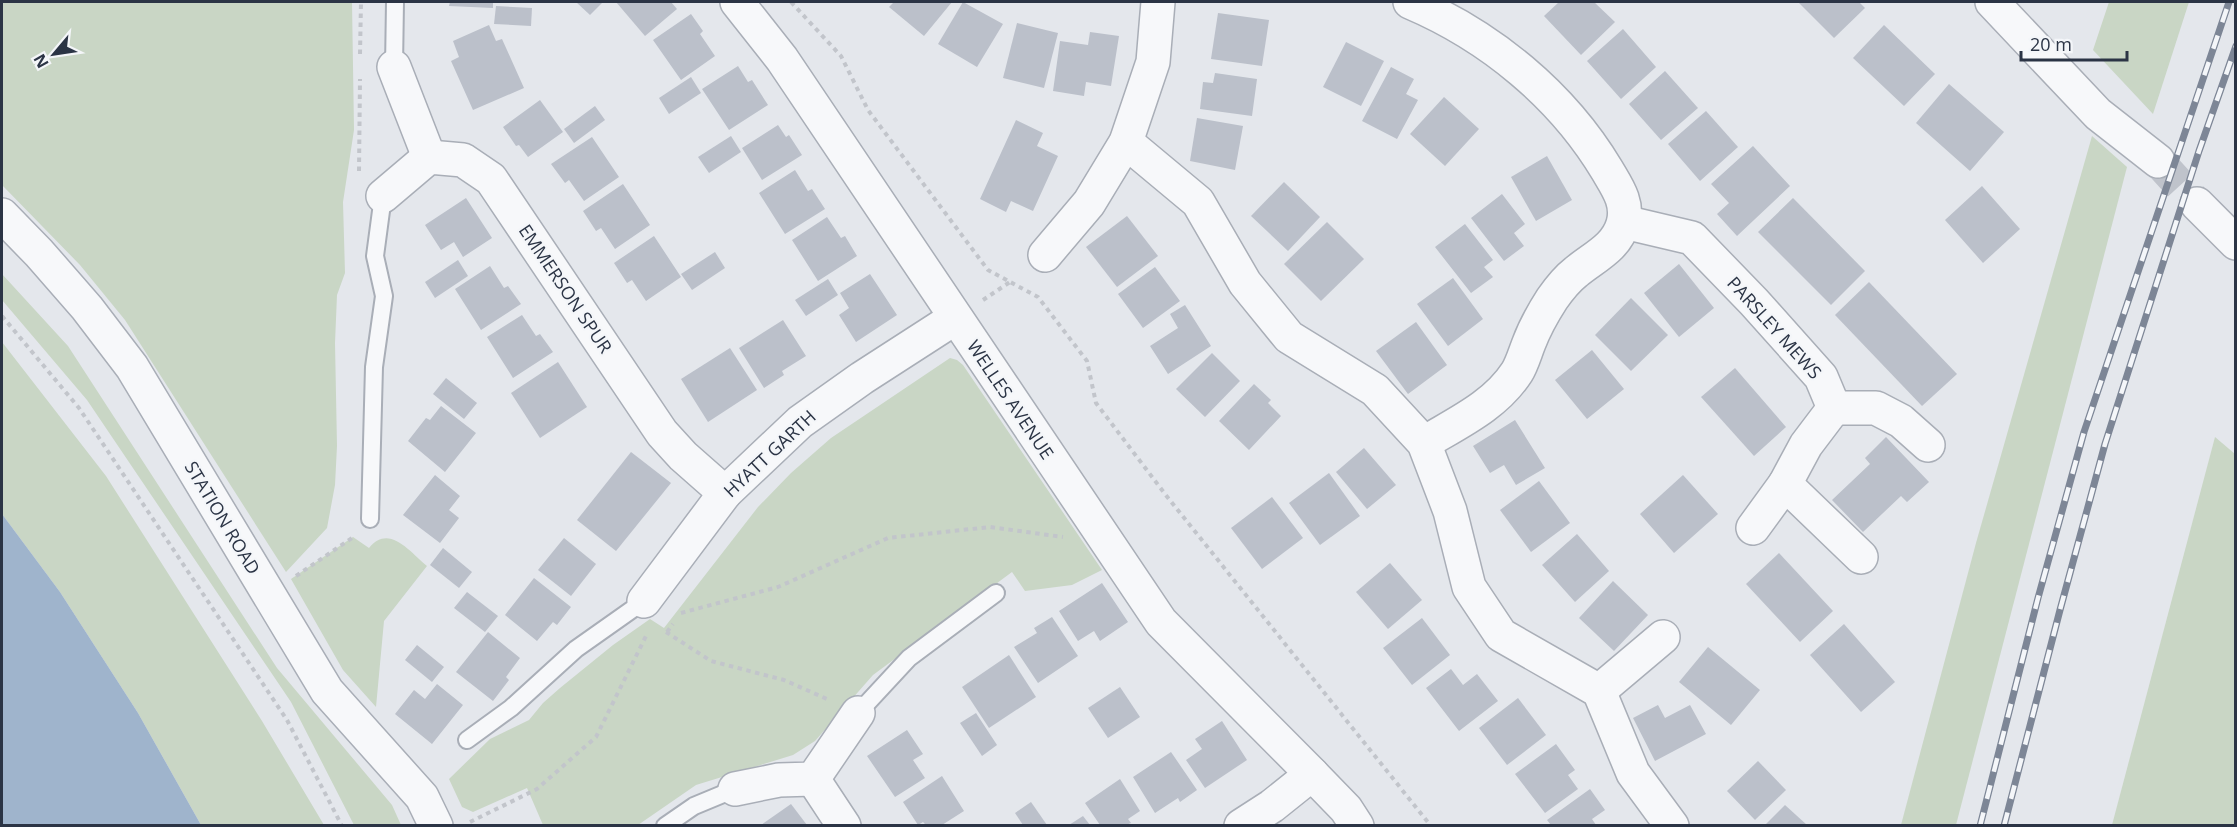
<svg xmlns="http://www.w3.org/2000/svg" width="2237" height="827" font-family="'Open Sans',sans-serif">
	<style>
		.green { fill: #c9d6c5 }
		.water { fill: #9fb4cc }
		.building { fill: #bbc0ca }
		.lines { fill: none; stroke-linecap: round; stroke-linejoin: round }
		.tertiary-tunnel { stroke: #bfc3cb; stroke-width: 33; stroke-dasharray: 33 16; stroke-linecap: butt }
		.service-casing { stroke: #a9aeb7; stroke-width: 20 }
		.minor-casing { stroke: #a9aeb7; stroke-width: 36 }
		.tertiary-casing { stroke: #a9aeb7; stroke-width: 36 }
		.path { stroke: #c2c5cb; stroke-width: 4; stroke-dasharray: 4.5 4.5; stroke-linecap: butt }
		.service { stroke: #f7f8fa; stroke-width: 16 }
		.minor { stroke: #f7f8fa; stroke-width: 33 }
		.tertiary { stroke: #f7f8fa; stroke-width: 33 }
		.rail-casing { stroke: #7d8696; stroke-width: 7 }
		.rail { stroke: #f4f6f9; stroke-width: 4.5; stroke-dasharray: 14; stroke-linecap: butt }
		.labels { text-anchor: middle; stroke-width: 4.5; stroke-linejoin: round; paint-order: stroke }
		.street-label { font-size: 18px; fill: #2b3445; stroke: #f4f6f9 }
	</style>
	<rect width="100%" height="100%" fill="#e4e7ec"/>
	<g class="green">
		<polygon points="2,2 352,2 354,130 343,202 345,273 337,295 335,343 337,446 335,485 327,528 286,572 125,320 80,265 2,185"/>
		<polygon points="2109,2 2189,2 2153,114 2093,50"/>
		<polygon points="2092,136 2127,167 1956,825 1901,825 1976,543"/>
		<polygon points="2,274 68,346 277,668 392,805 401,825 354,825 291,702 87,400 2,300"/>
		<polygon points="2,342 106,476 262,721 324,825 201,825 138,713 60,592 2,514"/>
		<polygon points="950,358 957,360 963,365 1102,570 1072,585 1025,591 1012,572 873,675 815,741 793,755 696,785 638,825 543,825 527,788 473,812 462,807 449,779 490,739 529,720 543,703 560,688 613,645 650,619 664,628 758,507 791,473 831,438"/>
		<polygon points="2215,437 2235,454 2235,825 2112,825"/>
		<path d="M353,537L369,548C389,523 410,552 427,566L384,621L376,707L343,670L291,579Z"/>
	</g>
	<polygon class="water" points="2,514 60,592 138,713 201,825 2,825"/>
	<g class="building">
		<polygon points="450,2 493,2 493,8 449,6"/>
		<polygon points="576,2 603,2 590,15"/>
		<polygon points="616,2 671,2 677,9 645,36"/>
		<polygon points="894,2 952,2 924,36 889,7"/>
		<polygon points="963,2 1003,24 977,67 938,44"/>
		<polygon points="1559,2 1594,2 1615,22 1581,55 1544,16"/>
		<polygon points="1798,2 1859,2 1865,8 1834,38"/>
		<polygon points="496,6 532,8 531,26 494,24"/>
		<polygon points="1218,13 1269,20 1262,66 1211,59"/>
		<polygon points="691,14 703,31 700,34 715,56 681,80 653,40"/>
		<polygon points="1017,23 1058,33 1044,88 1003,78"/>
		<polygon points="489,25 496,41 502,39 524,88 473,110 451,61 459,57 453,41"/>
		<polygon points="1884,25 1935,74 1904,106 1853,58"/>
		<polygon points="1623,29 1656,67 1621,99 1587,61"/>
		<polygon points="1090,32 1119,36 1111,86 1086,82 1084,96 1053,91 1060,41 1088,45"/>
		<polygon points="1346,42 1384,61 1361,106 1323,87"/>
		<polygon points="738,66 748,82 752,80 768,105 729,130 702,89"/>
		<polygon points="1391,67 1414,79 1406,94 1418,100 1397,139 1362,121"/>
		<polygon points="1665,71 1698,108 1661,140 1629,104"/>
		<polygon points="1215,73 1257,79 1252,116 1200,109 1203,82 1213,83"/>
		<polygon points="691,77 701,93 669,114 659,98"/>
		<polygon points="1949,84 2004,132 1970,171 1916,123"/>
		<polygon points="1444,97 1479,129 1445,166 1410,134"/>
		<polygon points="540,100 563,132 528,157 519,145 516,146 503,127"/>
		<polygon points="595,106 605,120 574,143 564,129"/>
		<polygon points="1706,111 1738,147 1700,181 1668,144"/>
		<polygon points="1197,118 1243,126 1235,170 1190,161"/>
		<polygon points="1016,120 1043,133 1037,146 1058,156 1033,211 1011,201 1006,212 980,199"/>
		<polygon points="778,125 786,137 789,135 802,155 762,180 742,148"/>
		<polygon points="731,136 741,152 709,173 698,157"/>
		<polygon points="592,137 619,177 584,201 569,180 565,183 551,164"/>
		<polygon points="1753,146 1790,186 1737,236 1717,214 1729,203 1711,184"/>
		<polygon points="1547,156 1572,200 1536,221 1511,177"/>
		<polygon points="795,170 808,191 812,189 825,209 785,234 759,193"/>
		<polygon points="1284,182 1320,217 1288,251 1251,216"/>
		<polygon points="623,184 650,225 615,249 601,228 596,231 583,211"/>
		<polygon points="1982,186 2020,229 1983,263 1945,220"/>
		<polygon points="1502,194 1525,224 1514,233 1524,246 1504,261 1471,218"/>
		<polygon points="466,198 492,238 463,257 454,242 441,250 425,225"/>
		<polygon points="1793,198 1865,271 1831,305 1758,232"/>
		<polygon points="1127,216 1158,256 1117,287 1086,247"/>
		<polygon points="827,217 841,238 845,236 857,256 818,281 792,240"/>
		<polygon points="1327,222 1364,259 1321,301 1284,264"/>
		<polygon points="1465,224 1493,260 1484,267 1493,277 1471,293 1435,247"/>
		<polygon points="654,236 681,277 646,301 632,280 627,283 614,263"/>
		<polygon points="715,252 725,268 692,290 681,274"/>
		<polygon points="458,260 468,276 435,298 425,282"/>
		<polygon points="1679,264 1714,308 1679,337 1644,293"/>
		<polygon points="490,266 504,288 508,286 521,304 481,330 455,289"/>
		<polygon points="1155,267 1180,301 1143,328 1118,294"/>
		<polygon points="870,274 897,315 856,342 839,315 849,308 840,293"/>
		<polygon points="1453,278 1483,319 1448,346 1417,304"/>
		<polygon points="828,279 838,295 806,316 795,300"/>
		<polygon points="1869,282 1957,374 1922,406 1835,315"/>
		<polygon points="1631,298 1668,335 1631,371 1595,335"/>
		<polygon points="1185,305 1211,346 1168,374 1150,346 1178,328 1170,314"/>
		<polygon points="522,315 536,336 540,334 553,352 513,378 487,337"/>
		<polygon points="783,320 806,356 782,371 784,375 764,388 739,348"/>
		<polygon points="1416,322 1447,365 1408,394 1376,351"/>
		<polygon points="730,348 757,390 708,422 681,379"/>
		<polygon points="1592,350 1624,389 1587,419 1555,380"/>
		<polygon points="1212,353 1240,381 1205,417 1176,389"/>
		<polygon points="558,362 587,407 540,438 511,393"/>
		<polygon points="1735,368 1786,427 1754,456 1701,397"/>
		<polygon points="446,378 477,403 464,419 433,394"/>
		<polygon points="1254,384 1271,400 1268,403 1281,416 1249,450 1219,421"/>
		<polygon points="441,406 476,433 445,472 408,441 426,418 430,420"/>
		<polygon points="1515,420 1545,468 1516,485 1504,465 1490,473 1473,446"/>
		<polygon points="1886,437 1929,482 1907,502 1901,496 1863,532 1832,500 1870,464 1865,458"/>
		<polygon points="1364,448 1396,485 1367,509 1336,472"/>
		<polygon points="631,452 671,483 616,551 577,520"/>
		<polygon points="1329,473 1360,516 1320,545 1289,503"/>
		<polygon points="435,475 460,496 449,510 459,518 440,543 403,515"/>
		<polygon points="1683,475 1718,514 1674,553 1640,514"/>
		<polygon points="1539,481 1570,523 1531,552 1500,510"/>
		<polygon points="1272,497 1303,538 1262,569 1231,528"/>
		<polygon points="1577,534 1609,571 1575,602 1542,565"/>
		<polygon points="564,538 596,564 571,596 538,570"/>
		<polygon points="443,548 472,572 459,588 430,565"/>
		<polygon points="1779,553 1833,611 1800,642 1746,584"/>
		<polygon points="1390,563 1422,600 1388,629 1356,592"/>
		<polygon points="534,578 571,607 557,625 553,622 537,641 505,615"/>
		<polygon points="1613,581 1648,615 1614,651 1579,618"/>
		<polygon points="1102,583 1128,622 1100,641 1094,631 1078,641 1059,611"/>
		<polygon points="467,592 498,616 485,632 454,608"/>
		<polygon points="1052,617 1078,656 1038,683 1014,647 1037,633 1034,628"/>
		<polygon points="1422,618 1450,655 1412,685 1383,648"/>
		<polygon points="1844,624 1895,682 1861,712 1810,655"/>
		<polygon points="488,632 520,658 506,677 509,680 493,701 456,672"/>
		<polygon points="417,645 444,667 432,682 405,660"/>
		<polygon points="1708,647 1760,690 1731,725 1679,682"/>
		<polygon points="1009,655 1036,697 989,728 962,687"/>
		<polygon points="1451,669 1463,685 1477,674 1498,701 1459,731 1426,688"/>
		<polygon points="437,684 463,705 432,744 395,714 414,690 425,699"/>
		<polygon points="1120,687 1140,717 1108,738 1088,708"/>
		<polygon points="1518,698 1546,735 1507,765 1479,728"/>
		<polygon points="1658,705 1665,718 1690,705 1706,734 1655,761 1633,718"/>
		<polygon points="976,713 997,745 982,756 960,723"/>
		<polygon points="1222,721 1247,760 1205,788 1186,760 1202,749 1195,739"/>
		<polygon points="907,730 923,754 913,760 925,778 895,797 867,756"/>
		<polygon points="1556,744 1575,770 1568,775 1578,789 1545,813 1515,774"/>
		<polygon points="1171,752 1197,790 1180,802 1178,798 1155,813 1133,777"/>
		<polygon points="1758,761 1786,790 1755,820 1727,791"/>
		<polygon points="942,776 964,811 942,825 926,825 923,822 918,825 903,802"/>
		<polygon points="1120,779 1140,811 1128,819 1131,823 1126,825 1100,825 1085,803"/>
		<polygon points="1590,789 1605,810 1592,819 1596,825 1551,825 1547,820"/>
		<polygon points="1031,802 1047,825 1023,825 1015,813"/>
		<polygon points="791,804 807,825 761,825"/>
		<polygon points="1785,805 1807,825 1765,825"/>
		<polygon points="1083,816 1090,825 1069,825"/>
	</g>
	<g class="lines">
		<polyline class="tertiary-tunnel" points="2158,161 2197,204"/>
		<defs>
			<g id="service">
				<polyline points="394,67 395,2"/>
				<polyline points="370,519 374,367 384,296 375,256 383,196"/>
				<polyline points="858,713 909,658 996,593"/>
				<polyline points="467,740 511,708 576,649 644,601"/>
				<polyline points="665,826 694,806 735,789"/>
			</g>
			<g id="minor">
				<polyline points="737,2 782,59 1161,622 1312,774 1272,806 1241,826"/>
				<path d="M1410,2C1490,36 1562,95 1607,170C1617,187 1629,203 1623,224C1616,248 1594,257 1576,272C1567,279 1559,289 1552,299C1543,313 1535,327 1529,343C1525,353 1522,364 1517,372C1495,406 1457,423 1424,443"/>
				<polyline points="394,67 429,157"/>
				<polyline points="1126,142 1198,202 1245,283 1289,337 1375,390 1424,443 1450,511 1469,587 1501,635 1599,691 1633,773 1672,826"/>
				<polyline points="383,196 429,157 463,160 491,179 662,433 683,456 725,493"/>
				<polyline points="2,215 39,253 87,308 132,367 327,691 422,797 436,826"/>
				<polyline points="1624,222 1692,238 1754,302 1821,377 1834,408 1806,445 1785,484 1861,557"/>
				<polyline points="1045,255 1089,203 1126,142 1153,62 1158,2"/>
				<polyline points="1834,408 1876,408 1901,421 1928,445"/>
				<polyline points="1753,528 1785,484"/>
				<polyline points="644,601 725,493 800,422 862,378 955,318"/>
				<polyline points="1599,691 1663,637"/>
				<polyline points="1312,774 1346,809 1357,826"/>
				<polyline points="813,779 844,826"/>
				<polyline points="735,789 779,780 813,779 858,713"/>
			</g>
			<g id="tertiary">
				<polyline points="1992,2 2098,114 2158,161"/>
				<polyline points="2197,204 2236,243"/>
			</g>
		</defs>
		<use href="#service" class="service-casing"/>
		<use href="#minor" class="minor-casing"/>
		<use href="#tertiary" class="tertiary-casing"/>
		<g class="path">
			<polyline points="791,2 841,56 868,110 988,270 1038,297 1087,361 1096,403 1165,494 1431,826"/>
			<polyline points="360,54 361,2"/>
			<polyline points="359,171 360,79"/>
			<polyline points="983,300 1010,282"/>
			<polyline points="2,316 79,408 287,720 342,826"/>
			<polyline points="296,576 352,538"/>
			<polyline points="681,613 778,587 888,538 990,527 1063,537"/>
			<polyline points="666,632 711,661 784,680 827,699"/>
			<polyline points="667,632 673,624"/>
			<polyline points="470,822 537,789 596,737 647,634"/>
		</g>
		<use href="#service" class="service"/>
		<use href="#minor" class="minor"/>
		<use href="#tertiary" class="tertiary"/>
		<defs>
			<g id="rail">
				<polyline points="1980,826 2038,598 2084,432 2229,2"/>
				<polyline points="2004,826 2060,610 2105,444 2199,151 2236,46"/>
			</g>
		</defs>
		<use href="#rail" class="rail-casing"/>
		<use href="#rail" class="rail"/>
	</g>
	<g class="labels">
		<g class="street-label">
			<text transform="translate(565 289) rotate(56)" y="6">EMMERSON SPUR</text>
			<text transform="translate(1774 328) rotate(48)" y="6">PARSLEY MEWS</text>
			<text transform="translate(1010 400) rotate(56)" y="6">WELLES AVENUE</text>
			<text transform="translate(770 454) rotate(-43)" y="6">HYATT GARTH</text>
			<text transform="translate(222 518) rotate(59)" y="6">STATION ROAD</text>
		</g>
	</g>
	<rect width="2237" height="827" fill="none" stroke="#2b3445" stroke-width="6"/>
	<g transform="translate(54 54) rotate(241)" stroke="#f4f6f9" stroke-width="4.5" paint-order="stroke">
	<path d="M0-4.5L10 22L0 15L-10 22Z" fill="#2b3445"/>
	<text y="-9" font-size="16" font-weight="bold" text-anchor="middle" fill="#2b3445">N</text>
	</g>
	<path d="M2021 51v9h106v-9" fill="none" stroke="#2b3445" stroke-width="3"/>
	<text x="2030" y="51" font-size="18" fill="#2b3445" stroke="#f4f6f9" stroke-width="4.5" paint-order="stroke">20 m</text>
</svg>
